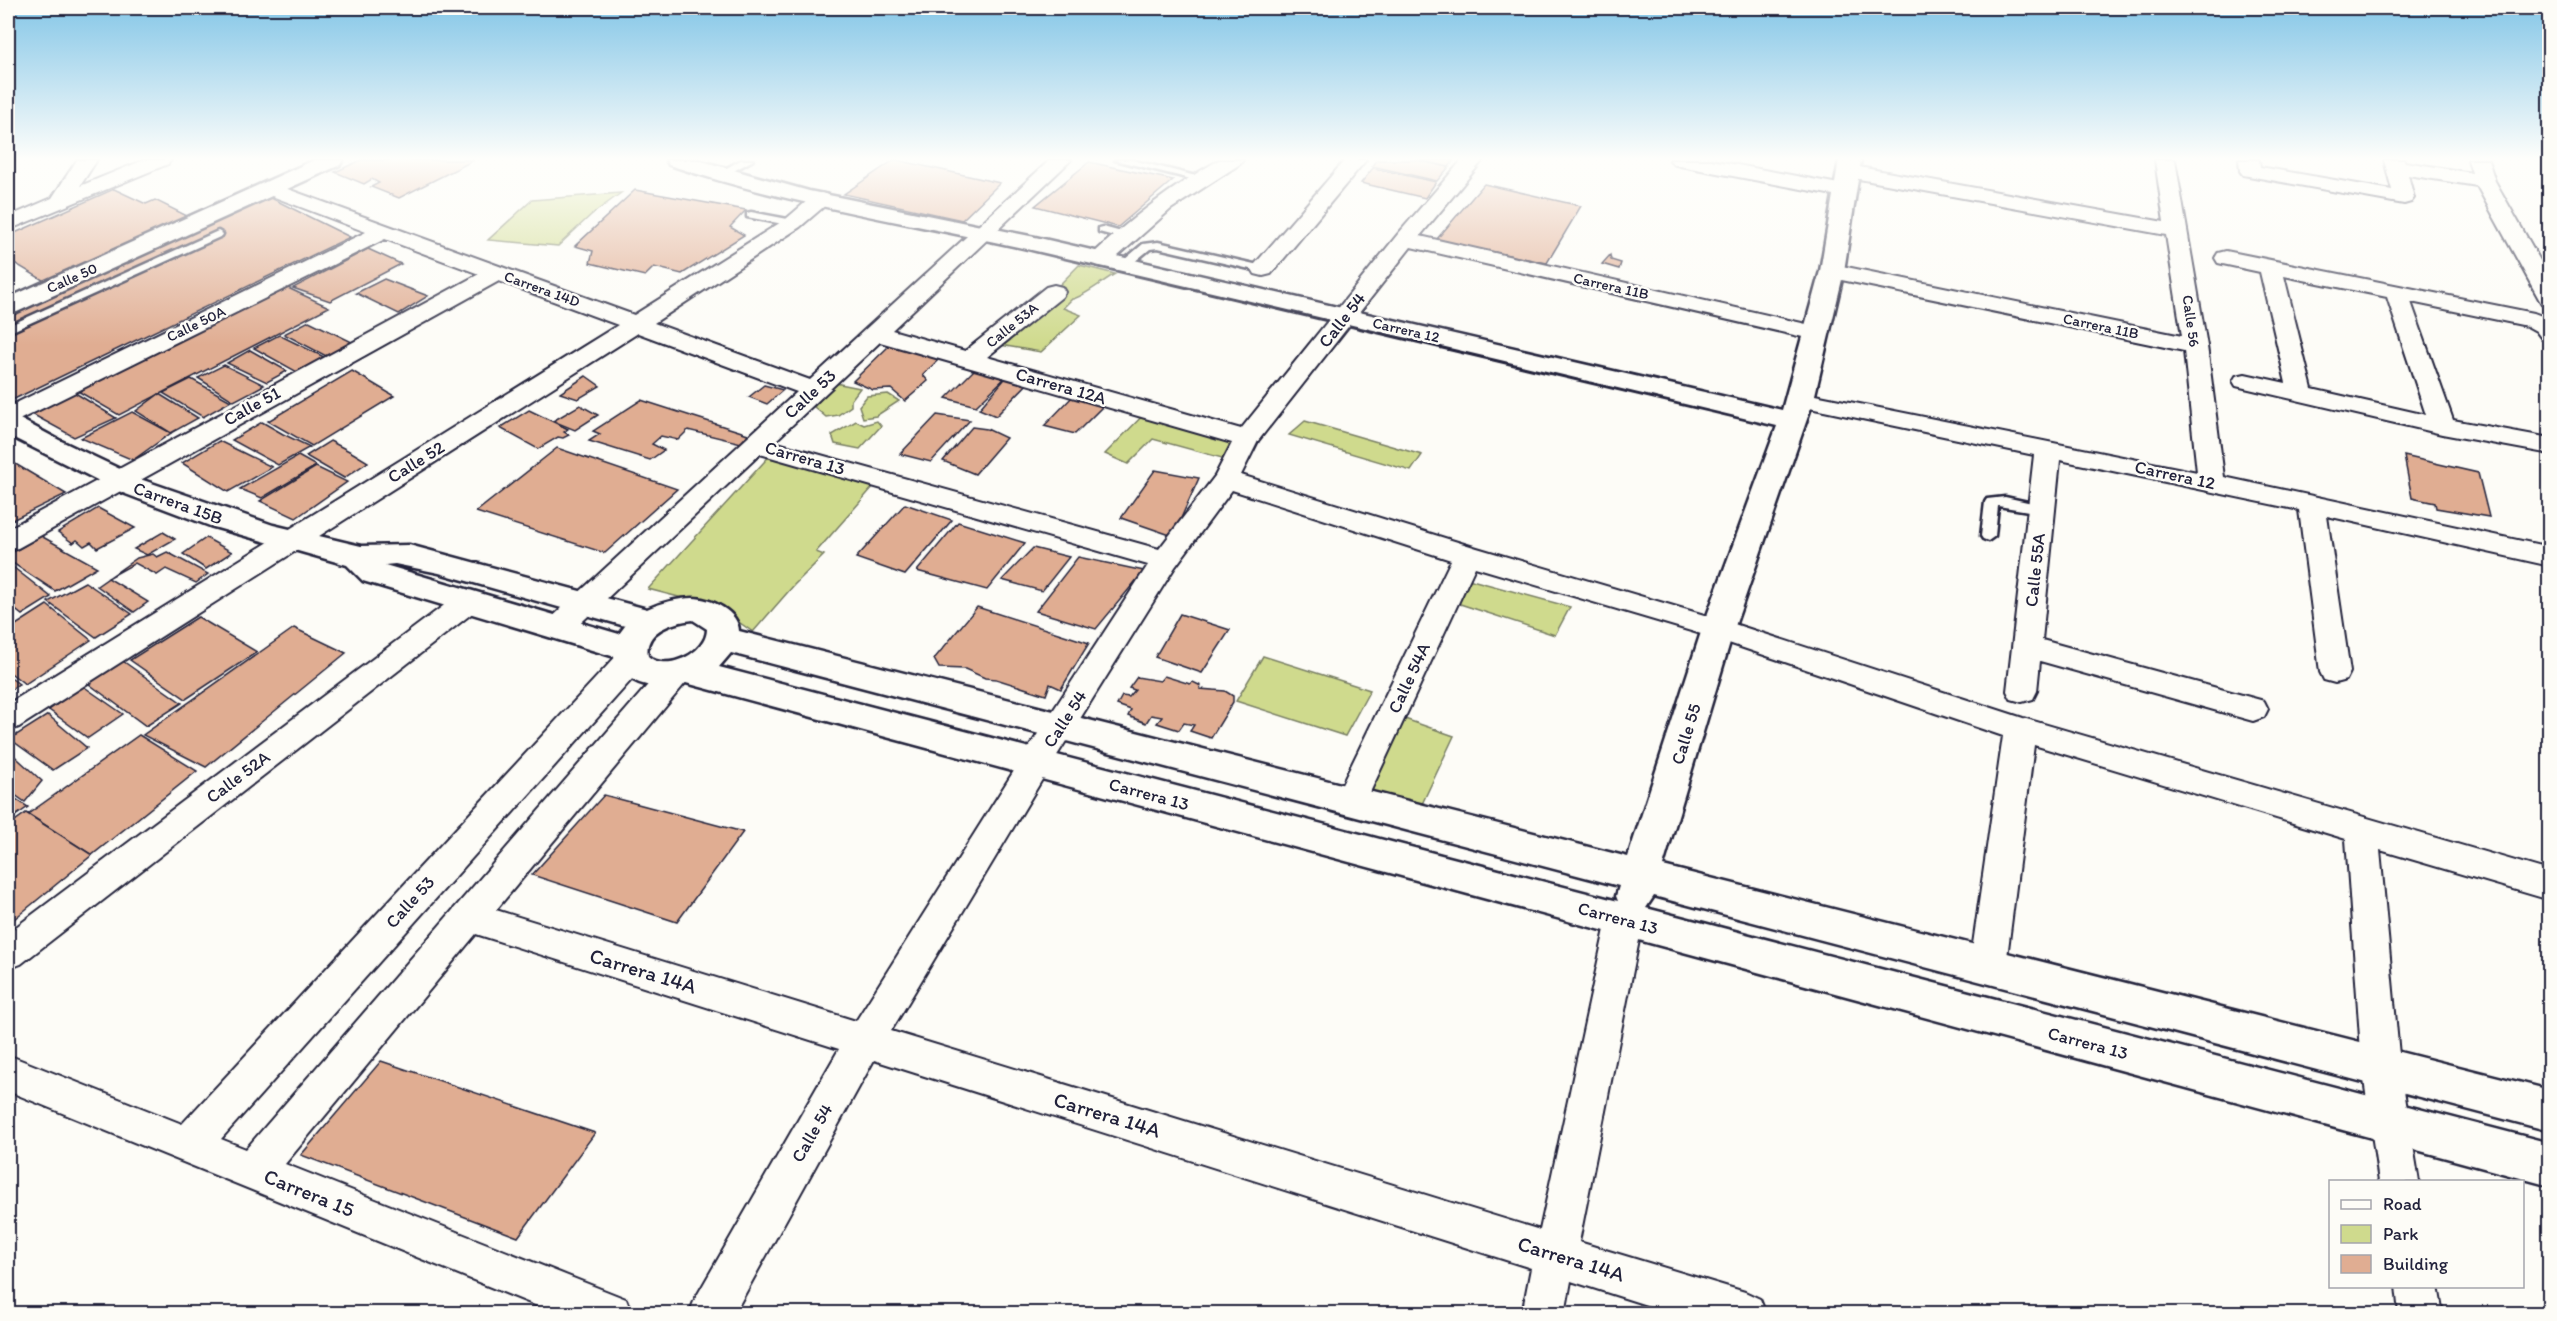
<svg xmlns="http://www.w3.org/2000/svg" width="2557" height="1321" font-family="Itim,sans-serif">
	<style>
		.green { fill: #cfda8d; stroke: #787e64; stroke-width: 1.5 }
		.building { fill: #e0ad92; stroke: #22223b; stroke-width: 1.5 }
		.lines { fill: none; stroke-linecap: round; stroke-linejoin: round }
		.lane-casing { stroke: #22223b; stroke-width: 5 }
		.street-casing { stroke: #22223b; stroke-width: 4 }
		.secondary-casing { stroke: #22223b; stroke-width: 5 }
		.lane { fill: #fdfcf7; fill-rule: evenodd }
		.street { fill: #fdfcf7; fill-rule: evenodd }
		.secondary { fill: #fdfcf7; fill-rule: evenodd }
		.labels { text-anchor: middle; stroke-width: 5; stroke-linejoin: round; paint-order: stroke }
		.far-street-label { font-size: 15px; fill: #22223b; stroke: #fdfcf7 }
		.street-label { font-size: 18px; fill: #22223b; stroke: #fdfcf7 }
		.near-street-label { font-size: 21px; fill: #22223b; stroke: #fdfcf7 }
	</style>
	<rect width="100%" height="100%" fill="#fdfcf7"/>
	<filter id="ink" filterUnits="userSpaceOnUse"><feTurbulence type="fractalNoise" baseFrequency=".0167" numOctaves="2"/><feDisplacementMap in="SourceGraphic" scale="12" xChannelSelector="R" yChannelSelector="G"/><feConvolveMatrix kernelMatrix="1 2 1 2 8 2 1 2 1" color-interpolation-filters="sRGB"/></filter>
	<g filter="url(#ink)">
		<g class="green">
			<polygon points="621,193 591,215 558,246 488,240 532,200"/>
			<path d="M1079,265L1115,274C1104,280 1082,298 1072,299L1063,308L1081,315L1041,352L1000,345Z"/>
			<polygon points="835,383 860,388 851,400 851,406 838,415 826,417 814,407"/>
			<polygon points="888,394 899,401 876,416 863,418 859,406 867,396"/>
			<polygon points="1151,407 1257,436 1233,461 1153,439 1128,464 1105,454"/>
			<polygon points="856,421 864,425 877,421 881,426 860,449 835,444 832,435"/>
			<polygon points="1305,421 1422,455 1411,471 1289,435"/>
			<polygon points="774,451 881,478 816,552 824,555 794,585 753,632 717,607 648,589"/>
			<polygon points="1468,579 1570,607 1555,635 1454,602"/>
			<polygon points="1263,656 1370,690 1345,736 1236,701"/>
			<polygon points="1399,717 1454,736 1422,804 1364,790"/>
		</g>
		<g class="building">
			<polygon points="361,160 474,160 399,198 371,187 379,183 372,179 364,184 335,172"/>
			<polygon points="894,160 897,160 1000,183 962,220 844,194"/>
			<polygon points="1376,160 1416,160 1449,167 1437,181 1372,166"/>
			<polygon points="1418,160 1454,160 1449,167"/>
			<polygon points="1089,162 1173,180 1118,227 1035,206"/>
			<polygon points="1373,168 1436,182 1425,198 1361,183"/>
			<polygon points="1484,184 1581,206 1547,263 1436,240"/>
			<polygon points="114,189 146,204 155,200 189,217 46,282 13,262 8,264 8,236"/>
			<polygon points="635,190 746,210 730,227 744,235 682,274 654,267 645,276 590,263 593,251 575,246"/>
			<polygon points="267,196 350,237 8,402 8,313"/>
			<polygon points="368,249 401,264 330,301 293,288"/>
			<polygon points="1610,255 1611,260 1621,263 1619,269 1602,264"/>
			<polygon points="384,279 428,296 399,314 356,293"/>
			<polygon points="288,288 329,307 119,415 76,390"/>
			<polygon points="309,321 352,342 328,357 284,334"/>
			<polygon points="279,335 324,357 297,372 254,348"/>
			<polygon points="890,345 924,353 939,359 923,375 928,381 905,401 891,389 873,390 853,381"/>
			<polygon points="250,350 287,371 267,382 227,363"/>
			<polygon points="980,364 1010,373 976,406 946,398"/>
			<polygon points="224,365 264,385 234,401 198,378"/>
			<polygon points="352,371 394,396 312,446 268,421"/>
			<polygon points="1010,373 1031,380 996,416 979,409"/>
			<polygon points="586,376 600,386 578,399 560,393"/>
			<polygon points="191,379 231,401 203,417 163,393"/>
			<polygon points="764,385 783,390 767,404 749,397"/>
			<polygon points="72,391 116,418 74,437 30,413"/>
			<polygon points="159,394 198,418 171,433 136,411"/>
			<polygon points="1075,394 1106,403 1075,434 1044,426"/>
			<polygon points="641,400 694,417 748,434 741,443 688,430 678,440 661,436 652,444 664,450 650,460 589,441 600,434 593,431"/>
			<polygon points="580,405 598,415 575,430 553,421"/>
			<polygon points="529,410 568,429 564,432 569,435 563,438 558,437 538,449 500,428"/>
			<polygon points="132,412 171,433 133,460 81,438"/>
			<polygon points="937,415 970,420 931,462 900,454"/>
			<polygon points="262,422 283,434 310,447 278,465 232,440"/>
			<polygon points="972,427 987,429 1006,438 975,474 943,461"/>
			<polygon points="219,441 272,467 228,492 182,463"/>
			<polygon points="330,441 353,453 368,462 344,478 306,456"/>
			<polygon points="557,448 677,489 605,553 476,512"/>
			<polygon points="298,456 316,466 262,498 240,489"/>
			<polygon points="2404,456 2478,473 2489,517 2436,508 2435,503 2412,498"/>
			<polygon points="12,462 66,494 8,522 8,465"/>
			<polygon points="316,467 347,482 296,518 260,501"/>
			<polygon points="1155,470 1199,478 1173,536 1121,518"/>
			<polygon points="905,504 952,520 905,575 856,558"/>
			<polygon points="98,508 135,528 97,548 91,542 84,546 77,540 73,543 58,532"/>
			<polygon points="958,522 1025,543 987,590 917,571"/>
			<polygon points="163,532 175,539 147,555 134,549"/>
			<polygon points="41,536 97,567 55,591 8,560 8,555"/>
			<polygon points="206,538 232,552 206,569 183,554"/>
			<polygon points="1033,548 1069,557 1042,591 1002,580"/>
			<polygon points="167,552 208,574 196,583 166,569 157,575 135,563 108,578 148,602 134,612 97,586 137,558 153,554 157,557"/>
			<polygon points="1078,557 1144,571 1096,629 1036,611"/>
			<polygon points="9,564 51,597 22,615 8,604"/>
			<polygon points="85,582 132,614 96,637 48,602"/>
			<polygon points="47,605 91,640 25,684 8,671 8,630"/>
			<polygon points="977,607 1089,643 1061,689 1050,684 1046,695 996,679 985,678 965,669 939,668 934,659"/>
			<polygon points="1180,614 1230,630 1202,673 1155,657"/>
			<polygon points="198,617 257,652 186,699 130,660"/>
			<polygon points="294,628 346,653 206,767 143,735"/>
			<polygon points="120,659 182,703 146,726 89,684"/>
			<polygon points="8,676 19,684 8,691"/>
			<polygon points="1164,676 1190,684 1193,682 1201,686 1200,689 1225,691 1233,696 1233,702 1211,738 1190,731 1194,725 1184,723 1179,730 1157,723 1162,717 1151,715 1146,723 1128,716 1131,710 1117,705 1122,696 1129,697 1135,690 1129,688 1137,677 1160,681"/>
			<polygon points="83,686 123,714 88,738 49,710"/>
			<polygon points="48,715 87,748 53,770 10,739"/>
			<polygon points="139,735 197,771 92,855 28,814"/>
			<polygon points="8,750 42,781 25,802 8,790"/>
			<polygon points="8,794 28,807 8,821"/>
			<polygon points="604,795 743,832 677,922 532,875"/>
			<polygon points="26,813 92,855 8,924 8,826"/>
			<polygon points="381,1061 595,1133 518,1237 301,1155"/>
		</g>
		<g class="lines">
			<defs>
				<g id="lane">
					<polygon points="741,160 753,160 723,177 714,175"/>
					<polygon points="1115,160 1132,160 1204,178 1199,181"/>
					<polygon points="751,212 793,220 798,223 793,226 747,217 747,213"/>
					<polygon points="1103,227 1129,234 1130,236 1125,239 1099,232 1099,228"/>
					<polygon points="218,231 223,234 222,236 8,333 8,326"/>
					<polygon points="1158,242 1263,266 1269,269 1263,272 1158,248 1150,249 1128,267 1124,268 1118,265 1143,244"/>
					<polygon points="2005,497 2046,506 2048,509 2041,513 1998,506 1995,536 1988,541 1983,539 1981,536 1985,502 1987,499"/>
				</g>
				<g id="street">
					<polygon points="77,160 97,160 80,186 144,160 171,160 168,164 8,230 8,217 52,198"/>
					<path d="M1050,160H1071L892,330L965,351L1046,287L1054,285L1062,287L1065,292L1062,297L987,357L1241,429L1398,234L1462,160H1483L1420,236L1824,328L1828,333L1824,338L1816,340L1411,247L1258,441L1241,475L1477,548L1728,622L2023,718L2550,871V900L2380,850L2400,1066L2419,1182H2379L2362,1066L2346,839L2034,745L2006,965L2001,976L1988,981L1975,976L1970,965L2003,736L1708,636L1475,567L1366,801L1362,810L1350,814L1338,810L1334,801L1451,560L1232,490L1175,567L1046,773L891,1031L1540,1230L1607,920L1613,909L1625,905L1637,909L1643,920L1579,1242L1745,1292L1760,1299L1766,1314H1675L1571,1281L1565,1314H1522L1531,1268L874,1060L734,1314H689L695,1299L839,1049L476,934L285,1164L626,1299L632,1314H557L8,1091V1055L182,1124L620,652L631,649L642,652L646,660L642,668L221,1139L246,1149L665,665L676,662L687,665L691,673L687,681L496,910L856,1021L1024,755L1148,565L760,454L568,635L558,638L548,635L543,628L548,621L797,392L638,333L19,727L8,731V704L618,325L499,281L18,548L8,550V529L479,274L385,239L17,421L8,424V407L366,232L264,193L261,189L264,185L271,183L634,315L786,219L814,195L821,193L828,195L831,199L828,203L800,227L654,323L810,380ZM880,342L1232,443L1215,476L1159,549L774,442Z"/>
					<path d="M1219,160H1243L1240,164L1171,209L1109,264L1101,266L1093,264L1090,259L1093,254C1131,218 1173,186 1219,160Z"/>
					<polygon points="1345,160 1366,160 1271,274 1263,276 1255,274 1252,269 1255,264"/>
					<polygon points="1670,160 1711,160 1844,185 1851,187 1854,191 1851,195 1844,197 1680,166 1673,164"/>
					<polygon points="2155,160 2175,160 2207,346 2224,477 2550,547 2550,566 2327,516 2350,672 2346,680 2335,683 2324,680 2320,672 2299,510 2060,460 2042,640 2264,701 2268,709 2264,717 2253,721 2040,661 2037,691 2033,699 2022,702 2011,699 2007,691 2034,455 1800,406 1791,404 1788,399 1791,394 1800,392 2197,472 2184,351 1832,278 1824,276 1821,271 1824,266 1832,264 2182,336 2166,235 1848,177 1841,175 1838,171 1841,167 1848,165 2164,222"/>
					<polygon points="2239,160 2259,160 2260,167 2392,190 2384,160 2404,160 2405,162 2472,173 2468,160 2488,160 2495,181 2550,278 2550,306 2542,304 2539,299 2477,186 2408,175 2414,198 2411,202 2404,204 2243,175 2240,171"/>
					<path d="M2226,251L2534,313L2550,319V341L2542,339L2536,331L2527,326L2411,302L2453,420L2550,438V454L2442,434L2236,386L2233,381L2236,376L2245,374L2286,383L2260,272L2218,263L2215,258L2218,253ZM2284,276L2387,297L2426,415L2312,389Z"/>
					<polygon points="469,591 479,594 483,601 479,608 21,964 8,969 8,933 459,594"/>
					<polygon points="2396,1286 2438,1286 2443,1314 2399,1314"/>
				</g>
				<g id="secondary">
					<polygon points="314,160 343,160 340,165 17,312 8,314 8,298"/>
					<path d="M666,160H698L809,191L1035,237L1782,410L1820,271L1839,160H1861L1844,271L1814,399L1734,629L1663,866L2550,1090V1131L1654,896L1646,908L2550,1143V1186L686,683C659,691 624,687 615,657L363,581L347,565L210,526L123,493L8,435V415L18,418L59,440L143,480L273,525L361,546L409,545L647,609C661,603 678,598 693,598C711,598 739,612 739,631L1628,857L1702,629L1777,426C1530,367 1283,308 1036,251C913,223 789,205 669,165ZM395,564L439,573L625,626L619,634L385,565ZM693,620L707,629C707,653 666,673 648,656C643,631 673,622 693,620ZM731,653L1619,886L1616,896L1618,901L719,667Z"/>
				</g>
			</defs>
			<use href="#lane" class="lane-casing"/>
			<use href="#street" class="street-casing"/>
			<use href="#secondary" class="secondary-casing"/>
			<use href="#lane" class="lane"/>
			<use href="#street" class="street"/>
			<use href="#secondary" class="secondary"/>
		</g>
	</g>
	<linearGradient id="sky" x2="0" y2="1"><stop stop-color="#84c6e7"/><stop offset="0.46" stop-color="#fefefb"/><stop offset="1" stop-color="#fefefb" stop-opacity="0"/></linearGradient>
	<rect width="2557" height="345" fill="url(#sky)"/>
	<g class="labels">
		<g class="far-street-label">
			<text transform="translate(72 278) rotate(-24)" y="5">Calle 50</text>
			<text transform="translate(1611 286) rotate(13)" y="5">Carrera 11B</text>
			<text transform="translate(542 289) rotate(20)" y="5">Carrera 14D</text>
			<text transform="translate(2191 321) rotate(82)" y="5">Calle 56</text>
			<text transform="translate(196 324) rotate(-26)" y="5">Calle 50A</text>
			<text transform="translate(1012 325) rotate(-39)" y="5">Calle 53A</text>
			<text transform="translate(2101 326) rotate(12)" y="5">Carrera 11B</text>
			<text transform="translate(1406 330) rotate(13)" y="5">Carrera 12</text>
		</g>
		<g class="street-label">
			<text transform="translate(1342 320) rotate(-52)" y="6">Calle 54</text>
			<text transform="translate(1061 386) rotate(16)" y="6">Carrera 12A</text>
			<text transform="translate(810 394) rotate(-43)" y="6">Calle 53</text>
			<text transform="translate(252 406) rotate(-29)" y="6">Calle 51</text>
			<text transform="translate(805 458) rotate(16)" y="6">Carrera 13</text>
			<text transform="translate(416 462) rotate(-32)" y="6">Calle 52</text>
			<text transform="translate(2175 475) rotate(12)" y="6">Carrera 12</text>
			<text transform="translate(178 503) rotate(20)" y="6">Carrera 15B</text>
			<text transform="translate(2035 570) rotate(-84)" y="6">Calle 55A</text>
			<text transform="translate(1409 678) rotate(-65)" y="6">Calle 54A</text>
			<text transform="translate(1065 719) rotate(-57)" y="6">Calle 54</text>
			<text transform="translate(1686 734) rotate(-73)" y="6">Calle 55</text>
			<text transform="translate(238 777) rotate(-37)" y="6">Calle 52A</text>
			<text transform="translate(1149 794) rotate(15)" y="6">Carrera 13</text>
			<text transform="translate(410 902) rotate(-48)" y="6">Calle 53</text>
			<text transform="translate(1618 918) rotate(15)" y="6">Carrera 13</text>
			<text transform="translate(2088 1043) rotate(15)" y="6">Carrera 13</text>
			<text transform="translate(812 1133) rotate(-60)" y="6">Calle 54</text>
		</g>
		<g class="near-street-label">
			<text transform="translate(643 971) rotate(17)" y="7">Carrera 14A</text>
			<text transform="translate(1107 1115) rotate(17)" y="7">Carrera 14A</text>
			<text transform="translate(309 1193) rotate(22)" y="7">Carrera 15</text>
			<text transform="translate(1571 1259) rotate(17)" y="7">Carrera 14A</text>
		</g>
	</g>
	<rect width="2557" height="1321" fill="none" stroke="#fdfcf7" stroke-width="30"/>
	<rect x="15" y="15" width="2527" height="1291" fill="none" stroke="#22223b" stroke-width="2" filter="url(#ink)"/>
	<rect x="2329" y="1180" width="195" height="108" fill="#fdfcf7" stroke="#a5a5ac" stroke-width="1.5"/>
	<rect x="2341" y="1200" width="30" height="9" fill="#fdfcf7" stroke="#a5a5ac" stroke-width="1.5"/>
	<text x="2383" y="1210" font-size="18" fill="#22223b">Road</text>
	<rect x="2341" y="1225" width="30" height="18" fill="#cfda8d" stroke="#a5a5ac" stroke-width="1.5"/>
	<text x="2383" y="1240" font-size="18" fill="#22223b">Park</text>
	<rect x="2341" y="1255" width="30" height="18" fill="#e0ad92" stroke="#a5a5ac" stroke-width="1.5"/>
	<text x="2383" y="1270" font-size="18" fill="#22223b">Building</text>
</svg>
